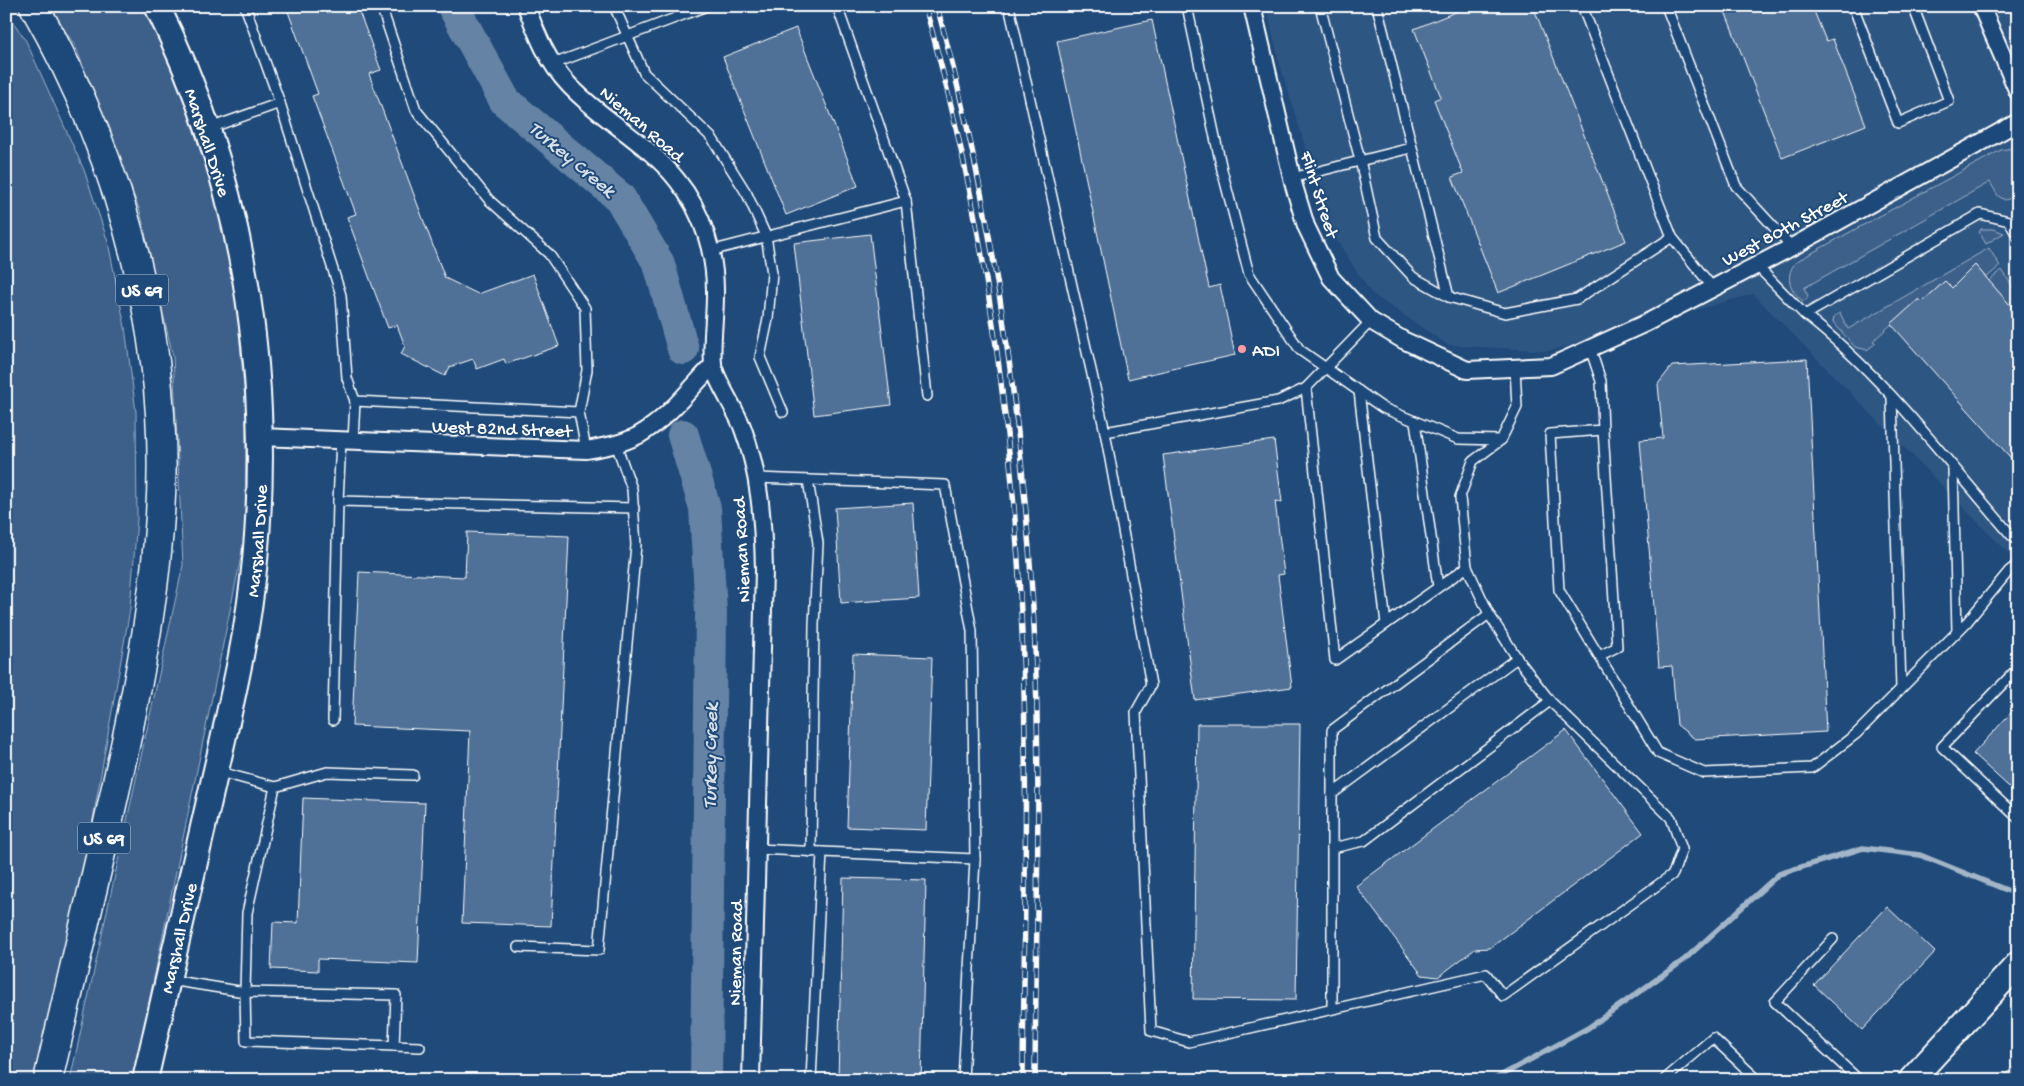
<svg xmlns="http://www.w3.org/2000/svg" width="2024" height="1086" font-family="'Gochi Hand',sans-serif">
	<style>
		.built { fill: #2e5683 }
		.green { fill: #3c618b; stroke: #9eb0c5 }
		.lines { fill: none; stroke-linecap: round; stroke-linejoin: round }
		.stream { stroke: #a3b5c8; stroke-width: 5.5 }
		.river { stroke: #6583a4; stroke-width: 32 }
		.building { fill: #507197; stroke: #fff }
		.lane-casing { stroke: #fff; stroke-width: 12 }
		.street-casing { stroke: #fff; stroke-width: 20 }
		.secondary-casing { stroke: #fff; stroke-width: 28 }
		.highway-casing { stroke: #fff; stroke-width: 31 }
		.lane { stroke: #1f4a7a; stroke-width: 9 }
		.street { stroke: #1f4a7a; stroke-width: 16 }
		.secondary { stroke: #1f4a7a; stroke-width: 24 }
		.highway { stroke: #1f4a7a; stroke-width: 28 }
		.rail-casing { stroke: #fff; stroke-width: 5.5 }
		.rail { stroke: #1f4a7a; stroke-width: 4; stroke-dasharray: 11; stroke-linecap: butt }
		.poi-dot { fill: #ff9aa2; stroke: #1f4a7a; stroke-width: 2 }
		.labels { text-anchor: middle; stroke-width: 4; stroke-linejoin: round; paint-order: stroke }
		.shield { fill: #1f4a7a; stroke: #bcc9d7; stroke-width: 1 }
		.shield-label { font-size: 18px; font-weight: bold; fill: #fff }
		.street-label { font-size: 19px; fill: #fff; stroke: #1f4a7a }
		.poi-label { font-size: 19px; fill: #fff; stroke: #1f4a7a; text-anchor: start }
		.water-label { font-size: 20px; font-style: italic; fill: #d8e0e8; stroke: #1f4a7a }
	</style>
	<rect width="100%" height="100%" fill="#1f4a7a"/>
	<filter id="ink" filterUnits="userSpaceOnUse"><feTurbulence type="fractalNoise" baseFrequency=".02" numOctaves="2"/><feDisplacementMap in="SourceGraphic" scale="10" xChannelSelector="R" yChannelSelector="G"/><feConvolveMatrix kernelMatrix="1 2 1 2 8 2 1 2 1" color-interpolation-filters="sRGB"/></filter>
	<g filter="url(#ink)">
		<polygon class="built" points="1266,6 2018,6 2018,563 1753,294 1549,351 1448,345 1371,293 1332,233 1280,65"/>
		<g class="green">
			<polygon points="50,6 142,6 169,54 213,186 235,286 246,411 245,538 133,1080 70,1080 183,565 173,357 140,211 76,48"/>
			<polygon points="6,11 26,41 84,170 108,242 125,327 136,412 137,519 130,609 47,1080 6,1080"/>
			<path d="M2018,147V196L2005,200L1998,196L1990,182L1804,288L1808,296L1806,300L1803,301C1789,291 1784,274 1797,261L2001,150Z"/>
			<polygon points="1981,229 1993,229 2004,233 1986,244 1979,232"/>
			<polygon points="1989,248 2000,266 1986,278 1975,265 1952,288 1945,281 1922,302 1919,299 1873,341 1876,343 1867,350 1855,347 1833,322 1834,316 1840,313 1848,329"/>
			<polygon points="2002,270 2018,295 2018,300 2011,306 1989,281"/>
		</g>
		<g class="lines">
			<polyline class="stream" points="1493,1080 1588,1028 1684,960 1779,874 1863,848 1920,855 2014,893"/>
			<g class="river">
				<polyline points="453,6 505,101 620,198 659,264 683,349"/>
				<polyline points="683,435 705,508 711,613 706,1080"/>
			</g>
		</g>
		<g class="building">
			<polygon points="286,6 357,6 381,70 369,74 445,278 478,294 533,274 559,346 506,364 504,359 477,369 473,359 450,367 445,376 401,354 405,346 397,325 388,328 347,217 356,214 312,96 318,94"/>
			<polygon points="1470,6 1533,6 1626,241 1498,293 1452,177 1463,173 1434,100 1441,97 1414,29"/>
			<polygon points="1723,6 1812,6 1826,41 1833,39 1866,125 1782,158"/>
			<polygon points="1152,20 1209,288 1220,285 1235,355 1128,379 1057,41"/>
			<polygon points="796,28 858,186 786,215 723,57"/>
			<polygon points="870,234 891,405 814,415 794,243"/>
			<polygon points="1975,265 2018,314 2018,466 1891,324 1919,299 1922,302 1945,281 1952,288"/>
			<polygon points="1807,359 1826,732 1695,739 1677,725 1672,666 1659,667 1640,440 1663,438 1658,384 1672,366"/>
			<polygon points="1274,440 1282,502 1275,501 1284,574 1278,575 1292,687 1195,700 1163,455"/>
			<polygon points="913,503 919,598 841,603 835,508"/>
			<polygon points="467,532 569,536 551,926 462,923 470,731 352,726 359,572 465,577"/>
			<polygon points="853,654 932,657 926,830 847,827"/>
			<polygon points="2018,705 2018,795 1973,754"/>
			<polygon points="1197,724 1300,724 1296,1000 1193,999"/>
			<polygon points="1566,730 1643,833 1490,948 1475,949 1438,977 1422,975 1356,886"/>
			<polygon points="303,798 425,803 418,963 318,959 318,971 271,969 273,922 298,923"/>
			<polygon points="843,878 926,880 921,1080 838,1080"/>
			<polygon points="1887,907 1935,952 1862,1030 1814,985"/>
			<polygon points="2018,1062 2018,1080 2001,1080"/>
		</g>
		<g class="lines">
			<defs>
				<g id="lane">
					<polyline points="245,6 280,103 341,295 347,378 355,401"/>
					<polyline points="381,6 416,110 489,200 549,254 585,308 587,370 579,412 586,450"/>
					<polyline points="614,6 644,73 712,138 747,194 766,236 772,273 768,319 760,357 783,412"/>
					<polyline points="837,6 906,201 927,396"/>
					<polyline points="1009,6 1105,432"/>
					<polyline points="1187,6 1222,170 1249,274 1300,350 1383,408 1458,439 1501,440"/>
					<polyline points="1320,6 1360,160 1377,238 1413,277 1449,297 1505,313 1577,299 1672,237"/>
					<polyline points="1377,6 1449,297"/>
					<polyline points="1582,6 1672,237 1713,288"/>
					<polyline points="1666,6 1736,186 1792,247"/>
					<polyline points="1853,6 1898,123 1949,101 1913,6"/>
					<polyline points="553,64 707,6"/>
					<polyline points="207,129 280,103"/>
					<polyline points="1292,178 1411,148"/>
					<polyline points="710,251 906,201"/>
					<polyline points="1756,265 1805,315 1980,214 2009,221 2018,237"/>
					<path d="M1805,315C1884,376 1946,460 2011,535L2018,538"/>
					<polyline points="1371,321 1306,388 1278,401 1105,432 1151,685 1136,712 1151,1031 1189,1042 1486,974 1503,996 1673,874 1682,849 1671,818 1550,701 1517,658 1489,614 1467,567 1460,497 1473,461 1501,440 1517,407 1515,368"/>
					<polyline points="1590,348 1601,381 1603,430 1550,434 1559,590 1658,753 1704,773 1812,768 1856,734 1967,622 2009,571 2018,564"/>
					<polyline points="1306,388 1335,660 1386,624"/>
					<polyline points="1359,391 1386,624 1467,567"/>
					<polyline points="1892,398 1901,688"/>
					<polyline points="1415,421 1438,587"/>
					<polyline points="353,441 355,401 579,412"/>
					<polyline points="1953,468 1957,632"/>
					<polyline points="756,478 945,485 972,631 975,859 963,1080"/>
					<polyline points="808,480 818,543 814,625 811,852"/>
					<polyline points="338,501 341,440"/>
					<polyline points="1599,656 1617,647 1603,430"/>
					<polyline points="2018,668 1942,747 2018,818"/>
					<polyline points="333,720 338,501 634,508"/>
					<polyline points="216,771 275,787 327,772 413,775"/>
					<polyline points="1332,794 1517,658"/>
					<polyline points="1332,848 1364,841 1550,701"/>
					<polyline points="757,849 975,859"/>
					<polyline points="1833,939 1775,1002 1859,1080"/>
					<polyline points="518,947 599,950 636,545 632,489 616,444"/>
					<polyline points="170,980 245,992 247,913 275,787"/>
					<polygon points="245,992 396,995 394,1046 246,1041"/>
					<polyline points="1332,1009 1332,730 1489,614"/>
					<polyline points="394,1046 420,1047"/>
					<polyline points="811,1080 822,852"/>
					<polyline points="1664,1080 1713,1038 1758,1080"/>
				</g>
				<g id="street">
					<path d="M526,6C537,35 548,63 569,85C602,120 647,142 677,180C703,212 716,255 715,296C715,318 711,342 713,364C715,380 737,411 743,429C760,474 763,522 764,570L751,1080"/>
					<polyline points="1252,6 1294,186 1306,226 1331,278 1371,321 1403,340 1467,370 1551,366 1646,323 1792,247 2018,122"/>
					<polyline points="1981,6 2018,92"/>
					<path d="M260,437L586,450C604,447 622,444 639,435C668,418 690,389 713,365"/>
				</g>
				<g id="secondary">
					<path id="s1" d="M145,1080C167,983 189,886 212,788C229,713 248,637 255,560C273,371 242,177 157,6"/>
					<polyline points="1911,1080 2018,964"/>
				</g>
				<path id="highway" d="M34,6C123,161 174,349 159,529C151,633 128,735 105,836C86,917 67,998 48,1080"/>
			</defs>
			<use href="#lane" class="lane-casing"/>
			<use href="#street" class="street-casing"/>
			<use href="#secondary" class="secondary-casing"/>
			<use href="#highway" class="highway-casing"/>
			<use href="#lane" class="lane"/>
			<use href="#street" class="street"/>
			<use href="#secondary" class="secondary"/>
			<use href="#highway" class="highway"/>
			<defs>
				<g id="rail">
					<path d="M925,6C981,203 1011,409 1021,612C1029,768 1024,924 1023,1080"/>
					<path d="M937,6C991,202 1021,404 1033,607C1042,764 1036,922 1035,1080"/>
				</g>
			</defs>
			<use href="#rail" class="rail-casing"/>
			<use href="#rail" class="rail"/>
		</g>
	</g>
	<circle class="poi-dot" cx="1242" cy="349" r="5"/>
	<g class="labels">
		<g class="shield">
			<rect x="116" y="274.5" width="52" height="31" rx="4"/>
			<rect x="78" y="822.5" width="52" height="31" rx="4"/>
		</g>
		<g class="shield-label">
			<text x="142" y="296">US 69</text>
			<text x="104" y="844">US 69</text>
		</g>
		<g class="street-label">
			<text transform="translate(643 123) rotate(41)" y="7">Nieman Road</text>
			<text transform="translate(209 142) rotate(72)" y="7">Marshall Drive</text>
			<text transform="translate(1321 194) rotate(72)" y="7">Flint Street</text>
			<text transform="translate(1784 227) rotate(-28)" y="7">West 80th Street</text>
			<text transform="translate(502 427) rotate(2)" y="7">West 82nd Street</text>
			<text dy="7" stroke="none"><textPath href="#s1" startOffset="551">Marshall Drive</textPath></text>
			<text transform="translate(740 550) rotate(-93)" y="7">Nieman Road</text>
			<text dy="7" stroke="none"><textPath href="#s1" startOffset="146">Marshall Drive</textPath></text>
			<text transform="translate(734 953) rotate(-89)" y="7">Nieman Road</text>
		</g>
		<g class="poi-label">
			<text x="1252" y="356">ADI</text>
		</g>
		<g class="water-label">
			<text transform="translate(573 158) rotate(40)" y="7">Turkey Creek</text>
			<text transform="translate(709 756) rotate(-89)" y="7">Turkey Creek</text>
		</g>
	</g>
	<rect width="2024" height="1086" fill="none" stroke="#1f4a7a" stroke-width="25"/>
	<rect x="12" y="12" width="1999" height="1061" fill="none" stroke="#fff" stroke-width="2" filter="url(#ink)"/>
</svg>
